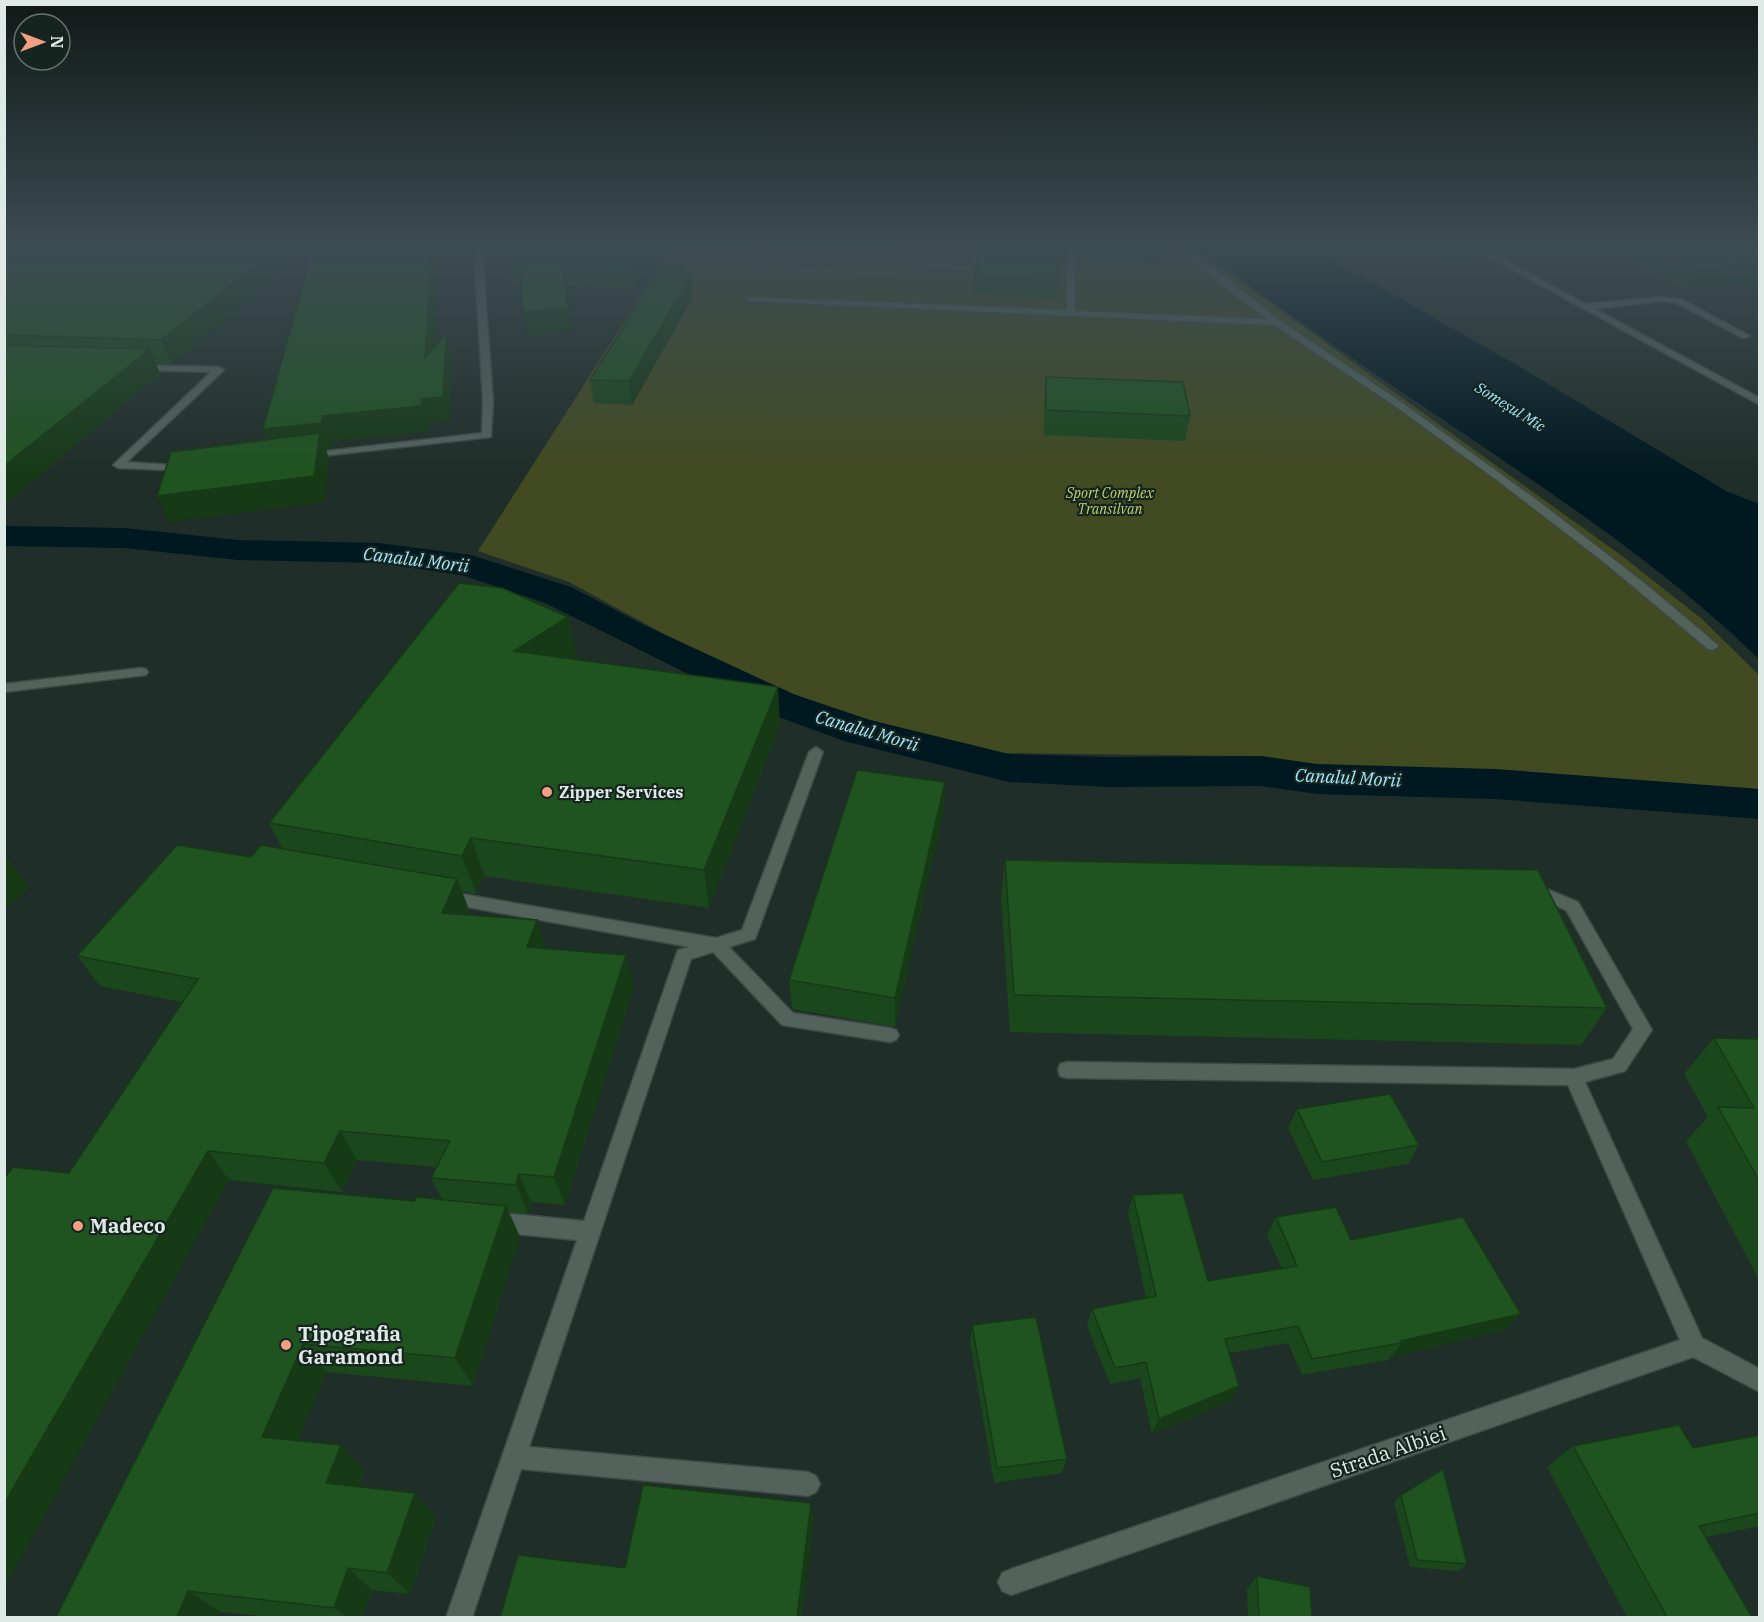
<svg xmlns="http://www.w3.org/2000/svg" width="1764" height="1622" font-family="'IBM Plex Serif',serif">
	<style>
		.green { fill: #424a21 }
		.water { fill: #001820 }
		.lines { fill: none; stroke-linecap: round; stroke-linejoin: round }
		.canal { fill: #001820; fill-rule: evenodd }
		.service-casing { stroke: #3c4944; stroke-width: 3 }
		.minor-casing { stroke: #3c4944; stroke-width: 3 }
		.path { stroke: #7e8a85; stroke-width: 2; stroke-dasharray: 1.5 2; stroke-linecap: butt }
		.service { fill: #53635c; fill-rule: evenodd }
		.minor { fill: #53635c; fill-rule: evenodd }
		.wall { fill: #1b471c }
		.shaded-wall { fill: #163a16 }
		.building { fill: #1f5320; stroke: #163a16; stroke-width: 1.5 }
		.poi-dot { fill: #f2a080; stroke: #16241f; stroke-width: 2 }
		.labels { text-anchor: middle; stroke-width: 4.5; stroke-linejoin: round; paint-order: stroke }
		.far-park-label { font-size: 14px; font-style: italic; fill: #bfd26e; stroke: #16241f }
		.far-water-label { font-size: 15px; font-style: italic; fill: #a0e7fd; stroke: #16241f }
		.poi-label { font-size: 16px; font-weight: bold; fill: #dfe9e5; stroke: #16241f; text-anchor: start }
		.water-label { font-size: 18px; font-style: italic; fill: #a0e7fd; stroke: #16241f }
		.near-poi-label { font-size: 20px; font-weight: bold; fill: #dfe9e5; stroke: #16241f; text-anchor: start }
		.near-street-label { font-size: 20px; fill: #dfe9e5; stroke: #16241f }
	</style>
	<rect width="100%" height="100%" fill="#1f2e28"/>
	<polygon class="green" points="671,248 1194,248 1622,556 1702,619 1759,675 1759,797 1547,774 1308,765 1245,756 996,753 828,709 688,647 569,582 478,551"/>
	<path class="water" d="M1203,248H1311L1515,364L1726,491L1759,504V659C1633,537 1478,447 1335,346C1290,314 1243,284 1203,248Z"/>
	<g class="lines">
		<polygon class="canal" points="4,526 124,528 238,540 379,543 471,555 571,587 644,625 793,694 870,720 1009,754 1108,757 1261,756 1317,764 1495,769 1760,789 1760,819 1495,799 1317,794 1261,786 1108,787 1009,782 844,741 765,712 545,603 465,576 379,563 238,560 124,548 4,546"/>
		<defs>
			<g id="service">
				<polygon points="474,248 482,248 493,401 491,437 305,458 305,454 309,453 482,433 483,401"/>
				<polygon points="1067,248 1075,248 1075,311 1266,319 1209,275 1179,248 1188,248 1275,317 1401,402 1541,503 1648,586 1719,646 1713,650 1708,649 1605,563 1498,481 1395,406 1274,325 751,301 747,299 751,297 1067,310"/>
				<polygon points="1660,297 1681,299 1750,336 1743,338 1676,303 1660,301 1585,310 1581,307 1585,304"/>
				<polygon points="136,365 219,367 224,370 127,462 187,466 191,467 191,471 118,468 113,465 211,372 139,370 134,367"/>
				<polygon points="141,668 146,669 148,672 146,675 4,692 4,684"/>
				<polygon points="816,747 823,752 757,934 755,939 729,947 793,1013 890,1028 896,1030 899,1035 896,1040 890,1042 782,1025 713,952 691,959 529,1447 808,1472 816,1476 820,1484 816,1492 808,1496 521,1469 472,1618 446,1618 577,1240 494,1232 487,1229 484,1222 487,1215 494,1212 584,1221 676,955 678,950 690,947 445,903 439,901 437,897 439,893 445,891 716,938 742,930 809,752"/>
				<polygon points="1532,883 1578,902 1652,1030 1625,1071 1585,1082 1702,1338 1760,1369 1760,1392 1693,1357 1011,1595 1002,1591 998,1582 1002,1573 1011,1569 1680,1340 1568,1085 1067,1078 1060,1076 1058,1070 1060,1064 1067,1062 1574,1069 1613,1059 1633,1029 1566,910 1526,893 1524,889 1526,885"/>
			</g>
			<polygon id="minor" points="1472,248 1482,248 1760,398 1760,405"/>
		</defs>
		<use href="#service" class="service-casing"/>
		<use href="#minor" class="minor-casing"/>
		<g class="path">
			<polyline points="763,248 753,269 901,274 906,248"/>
			<polyline points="915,248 989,248"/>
			<polyline points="902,266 975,268 976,250"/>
		</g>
		<use href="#service" class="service"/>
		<use href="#minor" class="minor"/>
	</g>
	<g class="wall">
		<polygon points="4,248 312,248 172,364 156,363 160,374 4,505"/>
		<polygon points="661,248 635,289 566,286 573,331 528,336 523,312 521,285 514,284 510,262"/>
		<polygon points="979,248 1066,248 1065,261 1057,260 1058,281 1056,299 974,293 975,276"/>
		<polygon points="1075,248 1165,248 1163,263 1077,261"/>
		<polygon points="1414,248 1573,248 1502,256 1489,249 1486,258 1441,264"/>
		<polygon points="1605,248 1760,248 1760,281 1686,289"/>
		<polygon points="693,297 632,405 594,403 590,380"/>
		<polygon points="1046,377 1190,416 1185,441 1044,435 1044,401"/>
		<polygon points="568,617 576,654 569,659 780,725 709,908 484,876 476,894 462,891 469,910 466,915 634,986 565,1205 531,1202 528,1214 509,1212 520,1237 473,1386 326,1372 298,1440 341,1445 365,1471 359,1486 415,1493 436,1517 410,1594 372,1590 363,1617 271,1617 221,1612 56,1617 414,1201 442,1199 431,1178 436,1167 357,1160 342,1192 229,1180 69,1173 182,1002 100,986 77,956 251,857 282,848 269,823"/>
		<polygon points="944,811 895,1027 792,1009 789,980"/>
		<polygon points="1005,860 1607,1008 1581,1045 1010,1032 1001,898"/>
		<polygon points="1714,1038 1760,1039 1760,1282 1686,1141 1708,1117 1684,1074"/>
		<polygon points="1297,1109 1419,1145 1408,1164 1313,1180 1288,1128"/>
		<polygon points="1133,1195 1208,1281 1282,1269 1267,1235 1276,1217 1351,1240 1506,1330 1391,1357 1388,1360 1302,1375 1288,1343 1229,1353 1239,1386 1230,1401 1152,1434 1140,1378 1110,1384 1087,1326 1092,1309 1146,1298 1128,1213"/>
		<polygon points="972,1325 1067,1459 1062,1473 994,1483 970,1342"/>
		<polygon points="1760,1435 1760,1526 1706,1537 1752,1617 1627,1617 1547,1467 1573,1446 1693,1448"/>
		<polygon points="1401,1495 1467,1564 1459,1571 1410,1567 1394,1502"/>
		<polygon points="1257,1576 1312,1617 1248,1617 1247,1589"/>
	</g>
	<g class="shaded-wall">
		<polygon points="7,248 54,248 4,278 4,250"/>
		<polygon points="278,248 312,248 172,364 161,340"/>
		<polygon points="432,248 439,248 431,382 425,358"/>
		<polygon points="644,248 661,248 635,289 632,266"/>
		<polygon points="1446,248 1490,248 1486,258 1441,264"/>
		<polygon points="1505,248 1573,248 1502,256"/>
		<polygon points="1760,262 1760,281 1686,289 1695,269"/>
		<polygon points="562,264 573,331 528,336 523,312"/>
		<polygon points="691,275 693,297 632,405 629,381"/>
		<polygon points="446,334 452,358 450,422 429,424 429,431 331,442 330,448 326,449 329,459 324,502 169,522 157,496 273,455 263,429 322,416 422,399"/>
		<polygon points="150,349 160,374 4,505 4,466"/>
		<polygon points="568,617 576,654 524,688 514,651"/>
		<polygon points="778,687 780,725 709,908 704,870"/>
		<polygon points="945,782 944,811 895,1027 895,998"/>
		<polygon points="471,838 484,876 476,894 462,856"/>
		<polygon points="4,854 30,888 4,910"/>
		<polygon points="457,879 469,910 454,944 442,913"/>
		<polygon points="537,920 547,951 527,947"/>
		<polygon points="626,955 634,986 565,1205 554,1177"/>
		<polygon points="340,1131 357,1160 342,1192 324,1163"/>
		<polygon points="208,1151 229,1180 4,1589 4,1504"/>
		<polygon points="519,1174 531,1202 528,1214 516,1185"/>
		<polygon points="506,1206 520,1237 473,1386 455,1358"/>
		<polygon points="1521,1314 1506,1330 1391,1357 1401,1343 1400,1341"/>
		<polygon points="303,1344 326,1372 289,1462 262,1437"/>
		<polygon points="1239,1386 1230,1401 1152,1434 1159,1419"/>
		<polygon points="341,1445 365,1471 351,1507 326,1483"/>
		<polygon points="415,1493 436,1517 410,1594 387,1573"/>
		<polygon points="811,1503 814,1522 802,1617 797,1617"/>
		<polygon points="348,1568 372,1590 363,1617 347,1617 334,1608"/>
		<polygon points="188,1591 221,1612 218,1617 177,1617"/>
	</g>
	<g class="building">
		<polygon points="26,248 278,248 161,340 4,335 4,260"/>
		<polygon points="313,248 432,248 425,358 446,334 443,397 422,399 421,406 322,416 322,423 263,429"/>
		<polygon points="522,248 644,248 632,266 562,264 568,308 523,312 520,263 510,262"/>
		<polygon points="979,248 1056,248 1058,281 975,276"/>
		<polygon points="1652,248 1707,248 1732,260 1742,255 1727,248 1760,248 1760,262 1695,269"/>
		<polygon points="665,261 691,275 629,381 590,380"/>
		<polygon points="4,345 150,349 4,466"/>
		<polygon points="1046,377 1183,382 1190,416 1046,410"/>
		<polygon points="320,433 314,476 157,496 171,452"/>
		<polygon points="459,583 502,588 568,617 514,651 778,687 704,870 471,838 462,856 269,823"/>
		<polygon points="857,770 945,782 895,998 789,980"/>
		<polygon points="177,845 251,857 261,845 457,879 442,913 537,920 527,947 626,955 554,1177 519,1174 516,1185 431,1178 450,1141 340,1131 324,1163 208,1151 4,1504 4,1179 13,1167 69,1173 198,979 77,956"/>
		<polygon points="1005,860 1538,870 1607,1008 1014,995"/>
		<polygon points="1714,1038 1760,1039 1760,1182 1718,1107 1754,1108"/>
		<polygon points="1390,1094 1419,1145 1322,1162 1297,1109"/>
		<polygon points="273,1188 414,1201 417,1197 506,1206 455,1358 303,1344 262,1437 341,1445 326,1483 415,1493 387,1573 348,1568 334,1608 188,1591 177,1617 56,1617"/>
		<polygon points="1183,1193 1208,1281 1297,1266 1276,1217 1336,1207 1351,1240 1463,1217 1521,1314 1400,1341 1401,1343 1312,1359 1298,1326 1225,1339 1239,1386 1159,1419 1146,1362 1115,1368 1092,1309 1156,1296 1133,1195"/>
		<polygon points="1036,1317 1067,1459 997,1468 972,1325"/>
		<polygon points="1679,1425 1693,1448 1760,1435 1760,1513 1699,1526 1752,1617 1667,1617 1573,1446"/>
		<polygon points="1443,1469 1467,1564 1417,1560 1401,1495"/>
		<polygon points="643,1485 811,1503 797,1617 500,1617 518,1555 625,1568"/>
		<polygon points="1257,1576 1310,1587 1312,1617 1259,1617"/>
	</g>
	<linearGradient id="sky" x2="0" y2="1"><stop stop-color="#111916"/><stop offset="0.52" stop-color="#3c4c53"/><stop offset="1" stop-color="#3c4c53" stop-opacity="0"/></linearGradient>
	<rect width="1764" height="475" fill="url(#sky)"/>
	<g class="poi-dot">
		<circle cx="547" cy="792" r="6"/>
		<circle cx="78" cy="1226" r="6"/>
		<circle cx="286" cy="1345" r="6"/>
	</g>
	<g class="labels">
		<g class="far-park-label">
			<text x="1110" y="498">Sport Complex<tspan x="1110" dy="16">Transilvan</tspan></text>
		</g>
		<g class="far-water-label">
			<text transform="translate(1510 407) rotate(32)" y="5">Someșul Mic</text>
		</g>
		<g class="poi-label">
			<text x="559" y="798">Zipper Services</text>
		</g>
		<g class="water-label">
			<text transform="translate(416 560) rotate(7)" y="6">Canalul Morii</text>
			<text transform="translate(867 731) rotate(16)" y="6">Canalul Morii</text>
			<text transform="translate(1348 778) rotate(3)" y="6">Canalul Morii</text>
		</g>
		<g class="near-poi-label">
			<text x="90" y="1233">Madeco</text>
			<text x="298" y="1341">Tipografia<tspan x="298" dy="23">Garamond</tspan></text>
		</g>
		<g class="near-street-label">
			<text transform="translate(1388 1452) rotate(-19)" y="7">Strada Albiei</text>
		</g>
	</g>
	<rect width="1764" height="1622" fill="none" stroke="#dfe9e5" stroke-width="12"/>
	<g transform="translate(42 42) rotate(90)"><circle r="28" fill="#16241f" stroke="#66736e" stroke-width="1.5"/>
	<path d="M0-4.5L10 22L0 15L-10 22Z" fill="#f2a080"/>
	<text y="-9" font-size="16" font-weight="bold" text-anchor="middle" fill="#dfe9e5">N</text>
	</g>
</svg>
